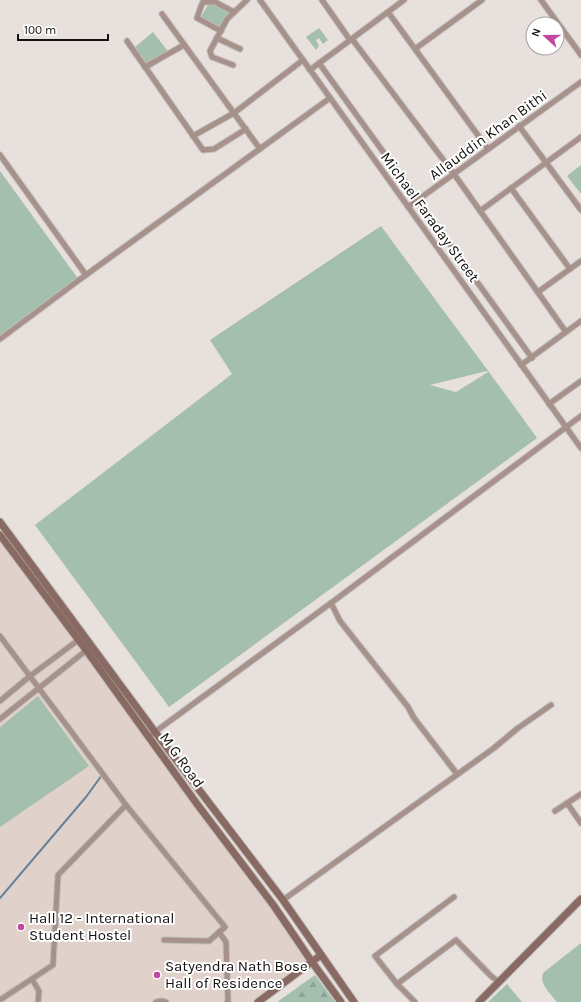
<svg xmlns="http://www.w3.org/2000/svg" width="581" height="1002" font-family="Karla,sans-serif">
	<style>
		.built { fill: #e0d2ca }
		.forest { fill: url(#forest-firs) }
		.park { fill: #a4bfae; fill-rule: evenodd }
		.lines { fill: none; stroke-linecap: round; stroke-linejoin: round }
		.stream { stroke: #678095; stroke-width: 2 }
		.street-casing { stroke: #c1bbb8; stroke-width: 7 }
		.secondary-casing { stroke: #c1bbb8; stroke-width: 9 }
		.street { stroke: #a6918b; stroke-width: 5 }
		.secondary { stroke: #886a62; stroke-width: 7 }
		.poi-dot { fill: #c0499f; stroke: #fff; stroke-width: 1.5 }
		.labels { text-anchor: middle; stroke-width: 4; stroke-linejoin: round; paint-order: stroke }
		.street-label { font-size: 15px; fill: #12100f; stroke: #fff }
		.poi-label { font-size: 15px; fill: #12100f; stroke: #fff; text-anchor: start }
	</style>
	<defs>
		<pattern id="forest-firs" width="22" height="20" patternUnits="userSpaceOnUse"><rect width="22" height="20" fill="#a4bfae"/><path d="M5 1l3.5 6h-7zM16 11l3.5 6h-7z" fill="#8ca394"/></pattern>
	</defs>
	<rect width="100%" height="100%" fill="#e7e0dd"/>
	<polygon class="built" points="0,533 312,959 252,1002 0,1002"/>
	<polygon class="forest" points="315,975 335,1002 277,1002"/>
	<g class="park">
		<polygon points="211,0 234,13 224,31 200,18"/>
		<polygon points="319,28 328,40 323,44 319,38 316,40 319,46 316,50 306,37"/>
		<polygon points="153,32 170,54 150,69 135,47"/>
		<polygon points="581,165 581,194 567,176"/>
		<polygon points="0,171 79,280 0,337"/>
		<path d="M381,226C433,297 486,367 537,438L169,707L35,525L232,374L210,340ZM488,372L456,392L430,385L487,371Z"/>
		<polygon points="38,696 89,766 0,827 0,727"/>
		<path d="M581,943V1002H557C551,994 539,984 543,973Z"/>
		<polygon points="507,984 522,1002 488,1002"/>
	</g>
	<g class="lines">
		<polyline class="stream" points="0,898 86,797 102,775"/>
		<defs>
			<g id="street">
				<polyline points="260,0 581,448"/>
				<polyline points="322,0 350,40"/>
				<polyline points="541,0 581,55"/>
				<polyline points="388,12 488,149"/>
				<polyline points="162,14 260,149"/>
				<polyline points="221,31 197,18 200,9 203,2 215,2 234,12"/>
				<polyline points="217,38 240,49"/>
				<polyline points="352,39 454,174 566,332"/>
				<polyline points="127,41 203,150 214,149 246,129"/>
				<polyline points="415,49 482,0"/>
				<polyline points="319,63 532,358"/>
				<polyline points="233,65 212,57 210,51 227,19 247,0"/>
				<polyline points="145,67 184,45"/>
				<polyline points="310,70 404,0"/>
				<polyline points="519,126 581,210"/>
				<polyline points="193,136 234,113 303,60"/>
				<polyline points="0,155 86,275"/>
				<polyline points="511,188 570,269"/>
				<polyline points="408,207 581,82"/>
				<polyline points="480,211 581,137"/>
				<polyline points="538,292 581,261"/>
				<polyline points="0,339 79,280 330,98"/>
				<polyline points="521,365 581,321"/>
				<polyline points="549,404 581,381"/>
				<polyline points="331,603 340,621 408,707 414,718 457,774"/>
				<polyline points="0,636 126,805 225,927 209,941 164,940"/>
				<polyline points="0,701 30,676 81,638"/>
				<polyline points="0,719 88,649"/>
				<polyline points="148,737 331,603 581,416"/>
				<polyline points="567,803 581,823"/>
				<polyline points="555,811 581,794"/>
				<polyline points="283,900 494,748 518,728 551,705"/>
				<polyline points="219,932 226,942 228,1001 227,1002"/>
				<polyline points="32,979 39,991 38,1002"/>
				<polyline points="397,984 375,956 454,897"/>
				<polyline points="0,1000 53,965 58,875 126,805"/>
				<polyline points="156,1002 161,1001 166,1002"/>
				<polyline points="415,1002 397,984 456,940 491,976 499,982"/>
			</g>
			<g id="secondary">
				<polyline points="0,522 155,732 283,900 354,1002"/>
				<polyline points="0,535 86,650 197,804 274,906 312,962 341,1002"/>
				<polyline points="258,1002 321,955"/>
				<polyline points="479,1002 581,899"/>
			</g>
		</defs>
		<use href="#street" class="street-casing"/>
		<use href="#secondary" class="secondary-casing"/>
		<use href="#street" class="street"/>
		<use href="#secondary" class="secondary"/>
	</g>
	<g class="poi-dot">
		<circle cx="21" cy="927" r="4"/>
		<circle cx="157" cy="975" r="4"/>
	</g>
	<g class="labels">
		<g class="street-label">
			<text transform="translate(488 135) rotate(-36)" y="5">Allauddin Khan Bithi</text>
			<text transform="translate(430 217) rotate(54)" y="5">Michael Faraday Street</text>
			<text transform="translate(182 760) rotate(54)" y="5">M G Road</text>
		</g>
		<g class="poi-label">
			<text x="29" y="923">Hall 12 - International<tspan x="29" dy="17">Student Hostel</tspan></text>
			<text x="165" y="971">Satyendra Nath Bose<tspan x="165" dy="17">Hall of Residence</tspan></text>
		</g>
	</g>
	<g transform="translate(545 36) rotate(291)"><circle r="19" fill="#ffffff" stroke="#a09f9f"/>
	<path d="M0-3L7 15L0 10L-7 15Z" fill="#c0499f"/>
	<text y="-6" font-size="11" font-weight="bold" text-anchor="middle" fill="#12100f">N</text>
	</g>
	<path d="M18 34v6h90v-6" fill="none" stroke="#12100f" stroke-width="2"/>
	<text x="24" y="34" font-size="12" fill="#12100f" stroke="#ffffff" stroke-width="3" paint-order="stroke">100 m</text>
</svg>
